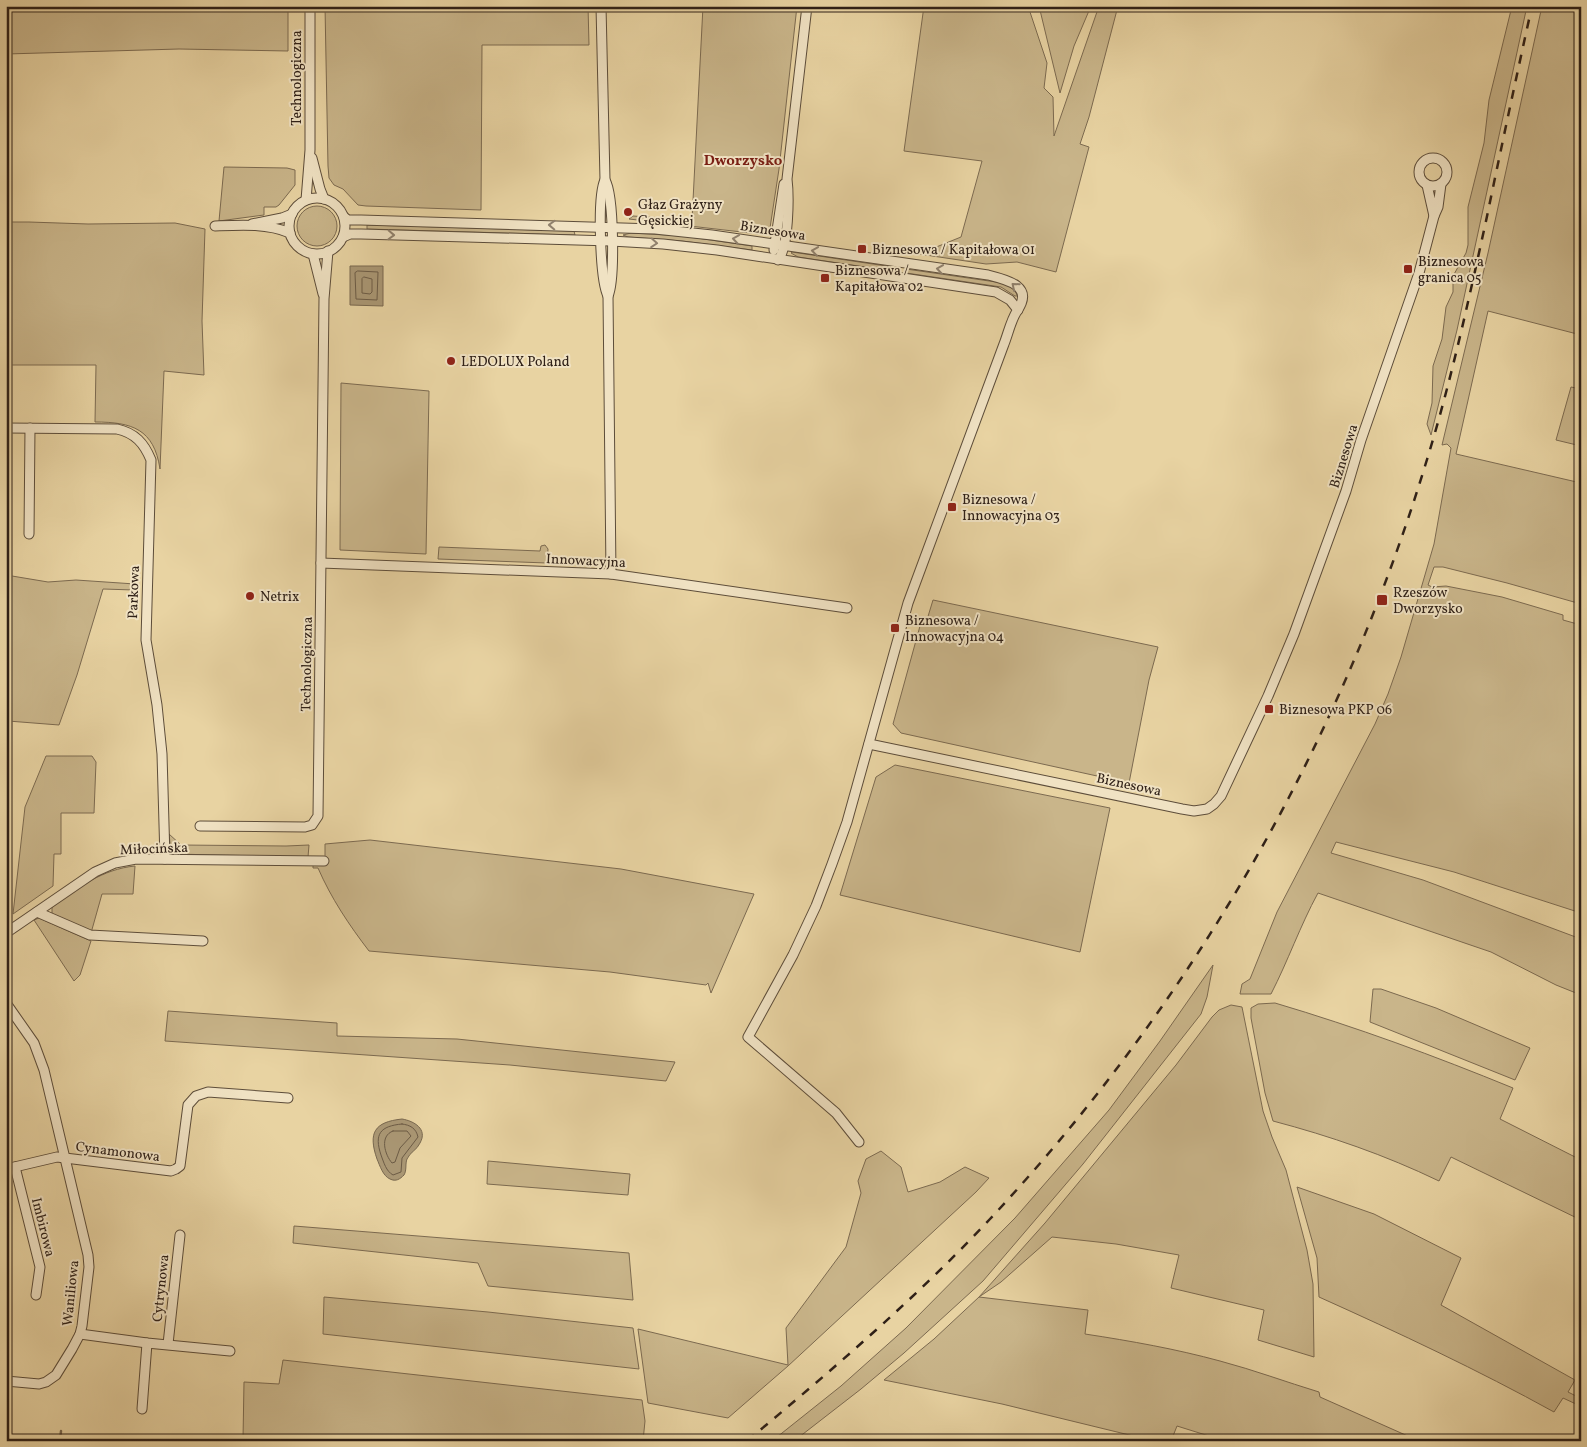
<svg xmlns="http://www.w3.org/2000/svg" width="1587" height="1447" font-family="Vollkorn,serif">
	<style>
		.green { fill: #c9b58a; stroke: #7c6a50 }
		.water { fill: #a99673; stroke: #78674e }
		.lines { fill: none; stroke-linecap: round; stroke-linejoin: round }
		.shore { stroke: #6c5b45; stroke-width: 1 }
		.stream { stroke: #78674e; stroke-width: 2.5 }
		.street-casing { stroke: #5d4d3a; stroke-width: 11 }
		.street { stroke: #f0e2c3; stroke-width: 9 }
		.rail { stroke: #2f2017; stroke-width: 2.5; stroke-dasharray: 9 9; stroke-linecap: butt }
		.oneway { stroke: #90816d }
		.poi-dot { fill: #8f2418; stroke: #f0e2c3; stroke-width: 2 }
		.labels { text-anchor: middle; stroke-width: 4; stroke-linejoin: round; paint-order: stroke }
		.street-label { font-size: 14px; fill: #2f2017; stroke: #f0e2c3 }
		.poi-label { font-size: 14px; fill: #2f2017; stroke: #f0e2c3; text-anchor: start }
		.neighbourhood-label { font-size: 15px; font-weight: bold; fill: #7a1f14; stroke: #f0e2c3 }
	</style>
	<rect width="100%" height="100%" fill="#e8d3a2"/>
	<filter id="stains"><feTurbulence type="fractalNoise" baseFrequency=".004" numOctaves="4"/><feColorMatrix values="0 0 0 0 .2 0 0 0 0 .09 0 0 0 0 .02 0 0 0 .5 -.17"/></filter>
	<radialGradient id="worn" r=".72"><stop offset=".6" stop-color="#630" stop-opacity="0"/><stop offset="1" stop-color="#630" stop-opacity=".3"/></radialGradient>
	<g class="green">
		<polygon points="36,6 288,7 288,51 179,49 6,54 6,8"/>
		<polygon points="325,6 588,6 589,45 482,45 481,210 366,206 358,205 343,189 334,185 329,178 328,166"/>
		<polygon points="703,6 797,6 779,169 770,228 765,232 759,234 629,219 633,216 692,220"/>
		<polygon points="924,6 1028,6 1047,63 1044,88 1053,97 1054,136 1099,6 1118,6 1089,117 1080,144 1089,147 1056,272 1017,262 986,264 919,254 961,237 982,161 904,151"/>
		<polygon points="1039,6 1091,6 1074,46 1060,93"/>
		<polygon points="1512,6 1527,6 1457,330 1431,435 1427,424 1432,403 1433,366 1442,339 1446,307 1453,292 1453,276 1466,253 1468,245 1468,207 1484,143 1489,100"/>
		<path d="M1542,6H1581V335L1488,311L1456,454L1581,483V604L1507,583L1443,567H1434L1428,585L1432,587L1446,586L1502,597L1563,615V620L1581,625V739L1576,750L1581,752V913L1454,872L1336,842L1331,853L1423,880L1581,939V995L1556,985L1491,952L1318,893C1300,926 1288,961 1271,994H1240L1242,984L1250,979L1277,912L1375,724L1388,694L1401,657L1434,544L1451,448L1447,444L1442,445L1488,253Z"/>
		<polygon points="224,167 287,168 295,170 295,185 279,205 276,207 264,207 264,215 219,221"/>
		<circle cx="317" cy="226" r="20"/>
		<path d="M6,222H29L88,224L175,223L205,229L202,321L204,375L164,371L160,469C154,429 132,422 95,422L96,365H6Z"/>
		<polygon points="367,225 574,231 575,235 367,229"/>
		<polygon points="631,233 683,236 752,246 752,250 682,241 628,237 623,235"/>
		<polygon points="792,252 893,267 894,270 892,271 798,257 791,253"/>
		<polygon points="906,269 1003,283 1012,287 1018,296 1015,296 1001,287 906,273 905,271"/>
		<polygon points="341,383 429,391 426,554 340,550"/>
		<polygon points="1571,387 1581,389 1581,446 1556,440"/>
		<polygon points="545,545 548,549 547,563 438,559 439,547 540,551 541,546"/>
		<polygon points="6,575 48,582 76,580 135,584 134,590 103,589 77,675 59,725 8,721 10,703 6,702"/>
		<polygon points="933,600 1158,647 1149,680 1129,783 901,733 893,724 920,626 926,623"/>
		<polygon points="46,756 92,756 96,762 94,813 61,813 61,854 54,854 53,886 13,914 25,807"/>
		<polygon points="895,765 1110,808 1080,952 840,895 876,777"/>
		<polygon points="169,834 181,845 286,846 309,845 308,857 173,854 171,852"/>
		<path d="M370,840L621,869L754,894L711,993L708,983L706,985L610,972L369,951C349,925 331,898 318,868H313V863H325V844Z"/>
		<path d="M135,866L133,894H102L91,933L56,917L52,913V907C77,888 103,869 135,866Z"/>
		<polygon points="39,918 91,941 80,975 74,981 34,920"/>
		<polygon points="1213,965 1207,997 1201,1014 1083,1164 983,1281 904,1353 861,1389 794,1441 772,1441 841,1386 906,1328 1015,1218 1109,1110 1160,1041"/>
		<polygon points="1373,989 1381,989 1436,1008 1530,1048 1515,1080 1370,1022"/>
		<path d="M1275,1003C1356,1027 1435,1056 1513,1088L1500,1119L1581,1160V1220L1451,1157L1439,1181C1385,1155 1330,1136 1273,1121L1265,1093L1251,1018V1008L1258,1004Z"/>
		<path d="M1231,1005L1242,1007L1263,1111L1272,1137L1286,1170L1307,1250L1313,1284L1314,1357L1258,1340L1264,1310L1171,1288L1179,1255L1116,1244L1052,1237L1001,1282L979,1297L1088,1310L1085,1334C1131,1341 1176,1349 1220,1361C1254,1370 1286,1382 1319,1392L1320,1397L1419,1441H1225L1177,1426L1173,1436L1184,1441H1154L1002,1404L884,1380L934,1339L979,1297L1045,1223L1176,1065L1212,1017L1219,1010Z"/>
		<polygon points="168,1011 337,1023 337,1036 457,1039 675,1062 666,1081 510,1065 165,1041"/>
		<polygon points="881,1151 901,1167 908,1192 940,1182 965,1167 989,1178 976,1192 788,1366 728,1418 648,1403 638,1329 788,1365 786,1328 846,1247 861,1193 858,1181 866,1159"/>
		<polygon points="488,1161 630,1174 628,1195 487,1184"/>
		<path d="M1297,1187L1374,1214L1461,1258L1441,1305L1575,1380L1568,1392L1580,1398L1576,1404L1563,1398L1554,1412C1478,1370 1399,1333 1319,1297L1317,1258Z"/>
		<polygon points="294,1226 629,1253 633,1300 488,1286 478,1263 293,1243"/>
		<polygon points="324,1297 488,1312 633,1328 639,1369 323,1334"/>
		<polygon points="283,1360 642,1400 645,1421 643,1441 528,1441 491,1436 492,1441 275,1441 243,1439 244,1382 279,1384"/>
	</g>
	<g class="water">
		<polygon points="350,266 383,266 383,306 350,305"/>
		<path d="M402,1119C414,1121 428,1129 420,1143C417,1150 410,1152 407,1159C405,1164 407,1170 404,1175C400,1179 396,1182 390,1179C383,1176 380,1166 377,1159C368,1133 374,1122 402,1119Z"/>
	</g>
	<g class="lines">
		<g class="shore">
			<polygon points="358,271 378,272 377,300 356,299 355,273"/>
			<polygon points="364,277 372,279 372,292 370,294 362,293 362,279"/>
			<path d="M402,1124C410,1125 416,1128 418,1137L402,1158L401,1172L393,1175C386,1171 384,1163 381,1155C374,1134 380,1126 402,1124Z"/>
			<path d="M393,1131H407L411,1136L400,1148L395,1162L392,1163C385,1155 379,1136 393,1131Z"/>
		</g>
		<polyline class="stream" points="60,1441 61,1431"/>
		<defs>
			<g id="street">
				<path d="M601,6L605,180C614,195 615,280 608,296L611,574"/>
				<circle cx="1433" cy="172" r="14"/>
				<polyline points="312,158 320,189 324,199"/>
				<path d="M605,180C597,196 600,280 608,296"/>
				<polyline points="1427,185 1434,216 1438,207 1441,184"/>
				<circle cx="317" cy="226" r="28"/>
				<polyline points="306,200 310,150 310,6"/>
				<path d="M344,217L348,220H361L655,229L712,235L988,275C1008,280 1034,286 1017,311C1011,320 1008,334 1004,344L908,603L847,822L832,864L816,906L793,955L748,1037L836,1113L859,1142"/>
				<polyline points="252,224 282,218 292,214"/>
				<path d="M215,226C239,225 267,223 290,233"/>
				<polyline points="343,237 350,234 361,234 611,241 663,244 717,250 996,292 1010,300 1018,310"/>
				<polyline points="774,250 784,184"/>
				<polyline points="313,254 323,294"/>
				<path d="M778,260C789,248 789,195 787,179L807,6"/>
				<path d="M6,428L117,429C135,433 144,443 151,460L146,640L157,705L162,754L165,859"/>
				<polyline points="29,534 30,428"/>
				<polyline points="321,563 611,574 847,608"/>
				<polyline points="869,744 1182,809 1194,811 1207,809 1214,804 1221,796 1268,696 1294,634 1346,491 1361,440 1419,273 1434,216"/>
				<polyline points="200,826 305,827 312,825 318,816 324,299 328,251"/>
				<polyline points="37,912 90,935 203,941"/>
				<polyline points="6,933 95,872 115,863 136,859 324,861"/>
				<polyline points="6,1003 34,1043 44,1070 88,1255 89,1267 82,1326 80,1334 72,1349 56,1375 46,1382 39,1384 6,1381"/>
				<polyline points="15,1167 40,1267 36,1295"/>
				<polyline points="6,1169 57,1157 171,1171 176,1169 180,1166 188,1105 196,1096 208,1092 288,1098"/>
				<polyline points="80,1334 147,1343 230,1351"/>
				<polyline points="168,1344 180,1235"/>
				<polyline points="142,1409 147,1343"/>
			</g>
		</defs>
		<use href="#street" class="street-casing"/>
		<use href="#street" class="street"/>
		<path class="rail" d="M747,1441C831,1371 915,1299 990,1219C1190,1005 1339,747 1425,466C1450,386 1468,303 1486,221C1501,149 1516,78 1532,6"/>
	</g>
	<defs><path id="oneway-chevron" d="M-2-3.5L2.5 0L-2 3.5" fill="none" stroke-width="1.6" stroke-linecap="round" stroke-linejoin="round" transform="scale(1.25)"/></defs>
	<g class="oneway">
		<use href="#oneway-chevron" transform="translate(552 225) rotate(-178)"/>
		<use href="#oneway-chevron" transform="translate(391 235) rotate(2)"/>
		<use href="#oneway-chevron" transform="translate(736 239) rotate(-171)"/>
		<use href="#oneway-chevron" transform="translate(654 243) rotate(4)"/>
		<use href="#oneway-chevron" transform="translate(815 251) rotate(-172)"/>
		<use href="#oneway-chevron" transform="translate(940 269) rotate(-172)"/>
		<use href="#oneway-chevron" transform="translate(1015 286) rotate(-141)"/>
	</g>
	<g class="poi-dot">
		<circle cx="628" cy="212" r="5"/>
		<rect x="857" y="244" width="10" height="10" rx="2.5"/>
		<rect x="1403" y="264" width="10" height="10" rx="2.5"/>
		<rect x="820" y="273" width="10" height="10" rx="2.5"/>
		<circle cx="451" cy="361" r="5"/>
		<rect x="947" y="502" width="10" height="10" rx="2.5"/>
		<circle cx="250" cy="596" r="5"/>
		<rect x="1376" y="594" width="12" height="12" rx="2.5"/>
		<rect x="890" y="623" width="10" height="10" rx="2.5"/>
		<rect x="1264" y="704" width="10" height="10" rx="2.5"/>
	</g>
	<g class="labels">
		<g class="street-label">
			<text transform="translate(296 78) rotate(-90)" y="5">Technologiczna</text>
			<text transform="translate(773 230) rotate(9)" y="5">Biznesowa</text>
			<text transform="translate(1343 456) rotate(-73)" y="5">Biznesowa</text>
			<text transform="translate(586 560) rotate(3)" y="5">Innowacyjna</text>
			<text transform="translate(133 592) rotate(-88)" y="5">Parkowa</text>
			<text transform="translate(306 664) rotate(-89)" y="5">Technologiczna</text>
			<text transform="translate(1129 784) rotate(12)" y="5">Biznesowa</text>
			<text transform="translate(154 848) rotate(-2)" y="5">Miłocińska</text>
			<text transform="translate(118 1151) rotate(7)" y="5">Cynamonowa</text>
			<text transform="translate(44 1227) rotate(76)" y="5">Imbirowa</text>
			<text transform="translate(160 1288) rotate(-84)" y="5">Cytrynowa</text>
			<text transform="translate(70 1293) rotate(-84)" y="5">Waniliowa</text>
		</g>
		<g class="poi-label">
			<text x="638" y="209">Głaz Grażyny<tspan x="638" dy="16">Gęsickiej</tspan></text>
			<text x="872" y="254">Biznesowa / Kapitałowa 01</text>
			<text x="1418" y="266">Biznesowa<tspan x="1418" dy="16">granica 05</tspan></text>
			<text x="835" y="275">Biznesowa /<tspan x="835" dy="16">Kapitałowa 02</tspan></text>
			<text x="461" y="366">LEDOLUX Poland</text>
			<text x="962" y="504">Biznesowa /<tspan x="962" dy="16">Innowacyjna 03</tspan></text>
			<text x="1393" y="597">Rzeszów<tspan x="1393" dy="16">Dworzysko</tspan></text>
			<text x="260" y="601">Netrix</text>
			<text x="905" y="625">Biznesowa /<tspan x="905" dy="16">Innowacyjna 04</tspan></text>
			<text x="1279" y="714">Biznesowa PKP 06</text>
		</g>
		<g class="neighbourhood-label">
			<text x="743" y="165">Dworzysko</text>
		</g>
	</g>
	<rect width="1587" height="1447" fill="none" stroke="#e8d3a2" stroke-width="25"/>
	<rect x="8" y="8" width="1572" height="1432" fill="none" stroke="#2f2017" stroke-width="2.5"/>
	<rect x="12" y="12" width="1562" height="1422" fill="none" stroke="#2f2017"/>
	<rect width="100%" height="100%" filter="url(#stains)"/>
	<rect width="100%" height="100%" fill="url(#worn)"/>
</svg>
